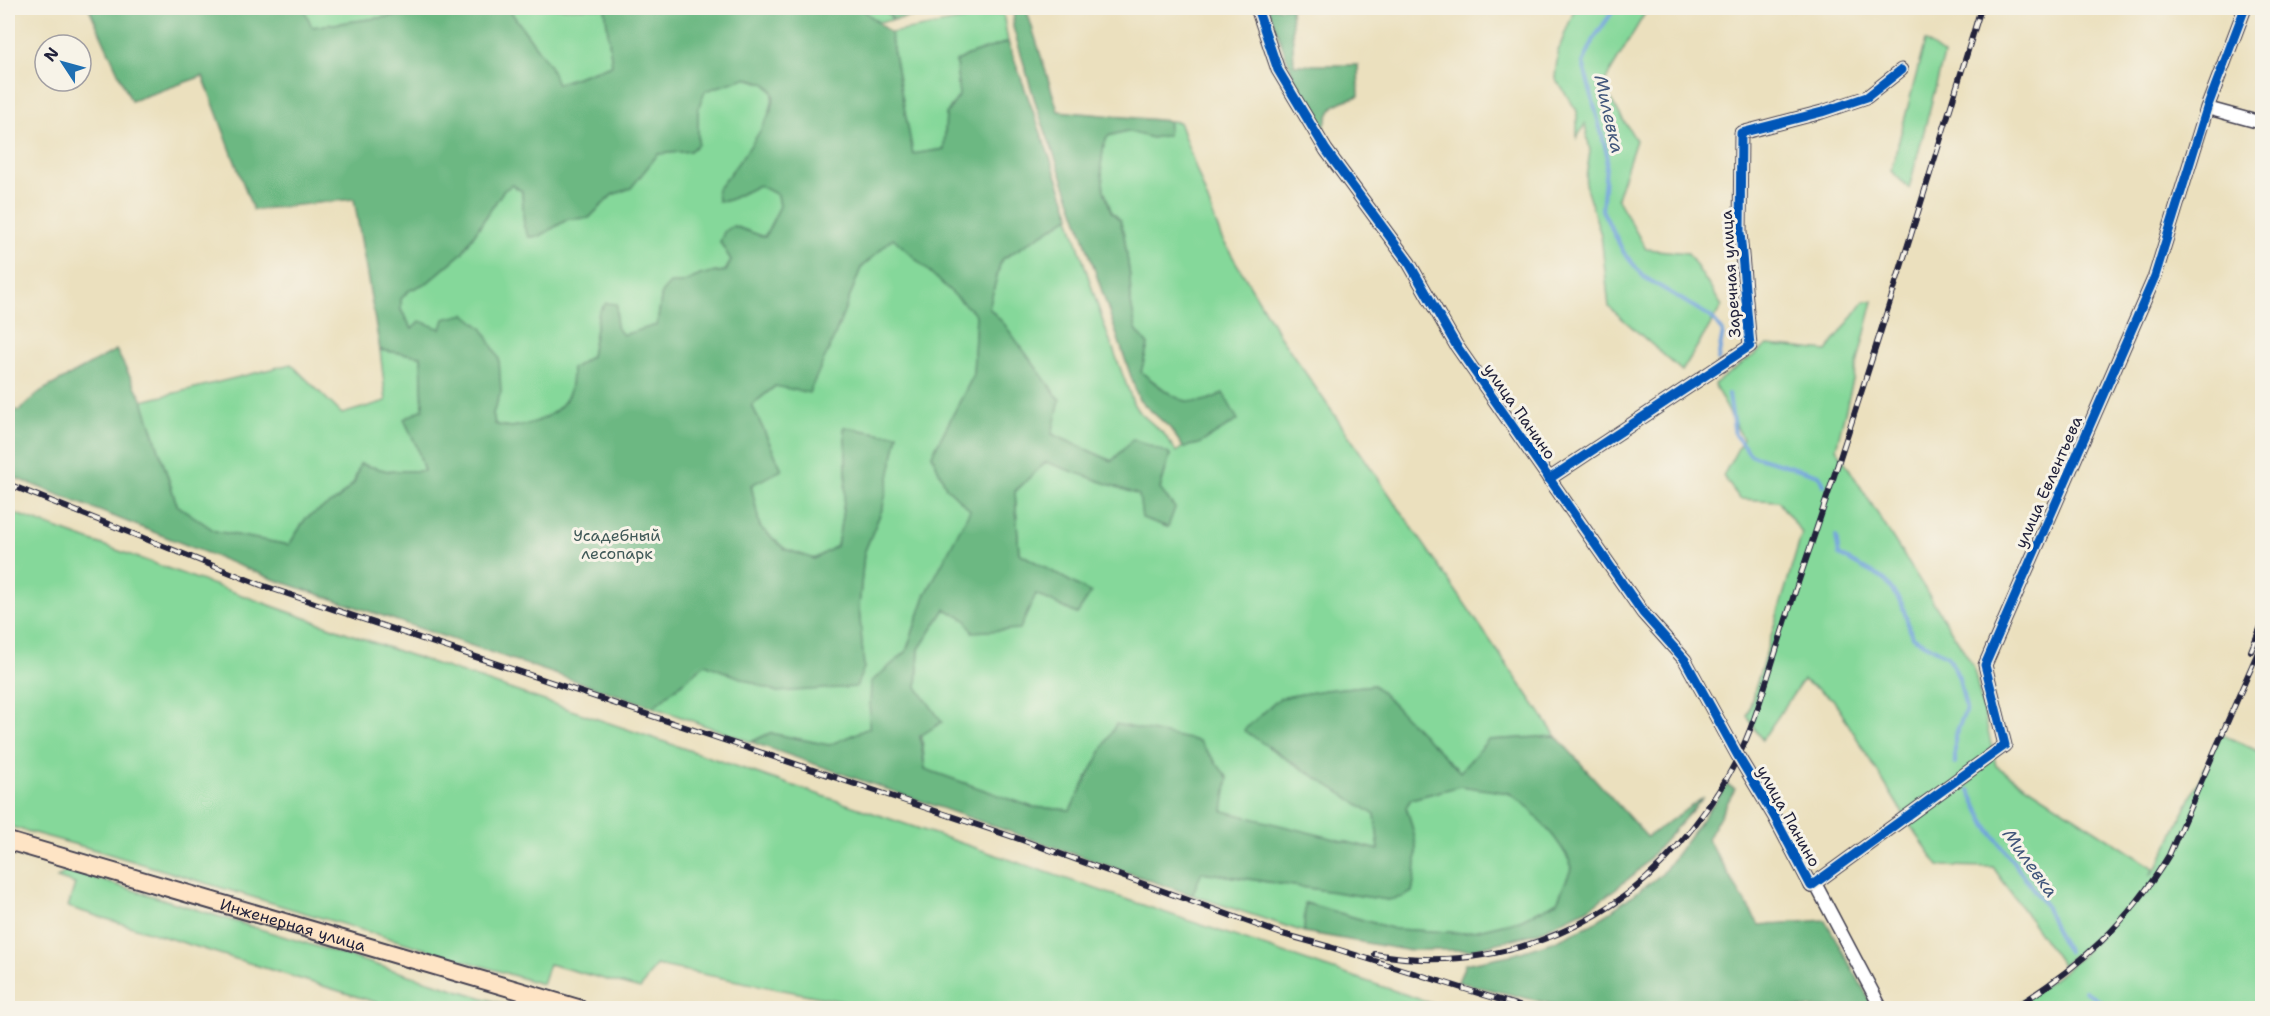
<svg xmlns="http://www.w3.org/2000/svg" width="2270" height="1016" font-family="'Shantell Sans',sans-serif">
	<style>
		.green { fill: #85d89a; stroke: #547d6a; stroke-width: 1.5 }
		.forest { fill: #6cb882; stroke: #476d5e; stroke-width: 1.5; fill-rule: evenodd }
		.lines { fill: none; stroke-linecap: round; stroke-linejoin: round }
		.stream { stroke: #6fa3db; stroke-width: 4 }
		.street-casing { stroke: #403e4f; stroke-width: 15 }
		.secondary-casing { stroke: #403e4f; stroke-width: 20 }
		.street { stroke: #fff; stroke-width: 12 }
		.secondary { stroke: #fee4c5; stroke-width: 16 }
		.rail-casing { stroke: #22223b; stroke-width: 6 }
		.rail { stroke: #f7f3e8; stroke-width: 4; stroke-dasharray: 11; stroke-linecap: butt }
		.cycleway-casing { stroke: #f7f3e8; stroke-width: 13 }
		.cycleway { stroke: #0057b8; stroke-width: 9 }
		.labels { text-anchor: middle; stroke-width: 6; stroke-linejoin: round; paint-order: stroke }
		.street-label { font-size: 16px; fill: #22223b; stroke: #f7f3e8 }
		.park-label { font-size: 16px; fill: #405958; stroke: #f7f3e8 }
		.water-label { font-size: 18px; font-style: italic; fill: #41567b; stroke: #f7f3e8 }
	</style>
	<rect width="100%" height="100%" fill="#f7f3e8"/>
	<filter id="ink" filterUnits="userSpaceOnUse"><feTurbulence type="fractalNoise" baseFrequency=".0167" numOctaves="2"/><feDisplacementMap in="SourceGraphic" scale="12" xChannelSelector="R" yChannelSelector="G"/><feConvolveMatrix kernelMatrix="1 2 1 2 8 2 1 2 1" color-interpolation-filters="sRGB"/></filter>
	<filter id="wash" filterUnits="userSpaceOnUse"><feTurbulence type="fractalNoise" baseFrequency=".008" numOctaves="4" result="noise"/><feDisplacementMap in="SourceGraphic" scale="24" xChannelSelector="R" yChannelSelector="G"/><feGaussianBlur stdDeviation="1.35" result="paint"/><feColorMatrix in="noise" values="0 0 0 0 0 0 0 0 0 0 0 0 0 0 0 0 0 1.4 0 .05"/><feComposite in="paint" operator="in"/></filter>
	<g filter="url(#wash)">
		<rect width="100%" height="100%" fill="#ebe0be"/>
		<g class="green">
			<polygon points="304,8 424,8 422,12 311,27"/>
			<polygon points="508,8 605,8 612,65 556,84 550,66"/>
			<polygon points="861,8 883,8 893,20 878,22"/>
			<polygon points="1575,8 1648,8 1602,86 1636,140 1617,198 1646,249 1688,253 1722,306 1682,371 1609,307 1601,235 1585,184 1590,151 1585,124 1577,138 1577,111 1555,78 1558,51"/>
			<polygon points="1003,13 1008,42 968,55 956,62 959,96 946,114 944,149 913,154 890,33"/>
			<polygon points="1925,41 1944,55 1909,188 1891,171"/>
			<path d="M745,78L766,84L773,93C772,129 738,162 717,190L729,200L759,185L778,195L780,206L764,237L734,226L720,242L731,260L725,271L703,274L662,292L657,325L623,335L616,327L617,304L599,312L591,356L572,369C572,377 572,386 569,393C560,418 518,433 495,424L493,413L501,392L441,329H412L401,310V299L408,291L428,282L462,253L503,191L512,185L522,191L524,227L529,237L540,236L568,219L589,218L612,195L631,187L658,154L690,151L698,144V110L705,91Z"/>
			<path d="M1169,121L1179,122L1221,237L1280,336L1556,736L1488,740L1461,773L1374,685L1325,690L1280,698L1245,730C1286,761 1332,786 1375,815L1379,850L1222,811L1116,724L1070,810L1032,807L925,769L917,687L919,649L945,609L966,620L1036,594L1077,614L1091,593L1019,553L1015,492L1046,462L1140,495L1143,518L1167,527L1160,489L1170,455L1112,461L1052,434L1005,325L989,308L1001,260L1069,217L1103,322L1134,405L1138,411L1165,435L1176,452L1183,447L1199,444L1208,402L1180,401L1141,372L1148,345L1136,330L1131,303L1130,277L1124,235L1120,220L1111,211L1104,190L1101,165L1104,144L1108,136L1127,131L1152,138L1168,134Z"/>
			<path d="M893,237L976,315L973,376L932,455L946,487L971,510L925,596L906,652L871,682L870,728L829,745L770,733L751,742L653,707L705,664L777,692L864,668L859,607L864,553L883,507L882,434L844,427C849,472 845,503 837,546L815,559L785,549L760,527L751,484L782,470L752,405L833,340L861,268Z"/>
			<path d="M1864,301H1873L1836,448L1973,665L1996,766L2154,868L2150,876L2159,864L2221,734L2262,753V1008H2009C2042,989 2075,966 2099,936L2062,965L1993,867L1939,866L1910,825L1833,699L1803,680L1762,740L1747,716L1802,533L1778,501L1740,499L1723,476L1743,439L1714,384L1768,345L1827,351Z"/>
			<polygon points="380,350 421,356 423,410 404,419 417,447 424,471 388,471 360,464 354,482 339,499 306,518 289,545 215,531 177,505 143,401 291,364 342,414 386,401"/>
			<polygon points="8,511 389,648 1445,1008 876,1008 656,965 640,989 549,964 542,984 99,851 8,826"/>
			<path d="M1460,786C1475,788 1493,789 1507,793C1530,800 1563,846 1572,867L1557,902L1520,920L1465,933L1394,929L1306,903L1304,932L1192,895L1201,872L1388,900L1412,892C1419,856 1418,842 1406,807L1411,799Z"/>
			<polygon points="68,870 516,1008 394,1008 68,907 75,884 57,878"/>
		</g>
		<g class="forest">
			<path d="M89,8H304L312,27L422,12L424,8H508L550,66L557,84L612,65L605,8H861L890,33L913,154L944,149L946,114L959,96L956,62L968,55L1008,42L1071,216L1001,260L989,308L1005,325L1060,400L1052,434L1112,461L1133,439L1170,454L1160,489L1175,508L1168,527L1142,518L1139,495L1046,462L1015,491L1019,553L1091,593L1077,614L1036,594L1020,629L972,632L966,620L945,609L919,649L917,687L942,722L920,736L925,769L1032,807L1070,810L1116,724L1199,741L1228,778L1223,811L1379,850L1375,815C1332,786 1286,761 1244,730L1280,698L1325,690L1374,685L1460,772L1488,740L1556,736L1647,837L1704,797L1635,874L1591,907L1537,933L1470,950H1406L1304,932L1305,903L1394,929L1465,933L1520,920L1557,902L1572,867L1567,855L1554,837L1527,806L1509,793L1460,786L1411,799L1406,807C1418,842 1419,856 1412,892L1403,897L1388,900L1202,872L1192,895L751,742L770,733L829,745L869,728L871,682L906,652L925,596L970,510L946,487L932,455L973,376L976,315L893,238L861,268L833,340L809,393L775,386L752,405L782,470L751,485L760,527L785,549L814,559L837,546C845,502 849,472 844,427L882,434H898L883,507L864,553L859,607L864,668L856,687L777,692L705,664L653,707L273,579L8,475V408L19,411L41,391L116,350L143,401L177,505L215,531L289,545L306,518L338,499L354,483L360,464L388,471H424L417,447L404,419L423,409L421,356L380,350L354,199L253,210L203,76L131,101ZM745,78C755,80 770,82 773,93C780,113 730,173 717,190L718,201L729,200L759,185L778,195L780,206L765,237L733,226L724,232L720,242L731,260L726,271L703,274L682,283H670L662,292L657,325L623,335L616,327L617,304L606,303L599,312L591,356L572,369C572,377 572,386 569,393C560,418 518,433 495,424L493,413L501,392L499,359L483,329L465,314L444,319L441,329L420,321L412,329L401,310V299L408,291L428,282L462,253L503,191L512,185L522,191L524,227L529,237L540,236L568,219L589,218L612,195L631,188L658,154L690,151L698,144V110L705,91Z"/>
			<polygon points="883,8 962,8 893,20"/>
			<path d="M1026,8L1058,111L1169,121L1168,135L1152,138L1127,131L1108,136L1104,144L1101,165L1104,190L1111,211L1120,220L1124,235L1130,277L1131,303L1136,330L1148,345L1141,372C1170,394 1187,414 1223,393L1238,420L1199,444L1183,447L1170,428L1139,400L1076,215L1037,108L1013,27L1014,10Z"/>
			<path d="M1268,8H1291L1294,65H1358L1359,96C1334,103 1330,105 1323,131L1298,88Z"/>
			<polygon points="1727,785 1735,789 1707,839 1759,925 1825,920 1874,1008 1569,1008 1458,982 1465,964 1515,954 1555,941 1594,923 1662,874"/>
		</g>
		<g class="lines">
			<g class="stream">
				<polyline points="1615,8 1595,37 1583,63 1607,154 1602,210 1624,253 1644,277 1711,317 1723,332 1718,360"/>
				<polyline points="1729,394 1735,435 1751,455 1819,475 1824,485"/>
				<polyline points="1836,536 1839,555 1885,580 1902,604 1912,637 1948,656 1959,678 1966,709 1955,736 1955,763"/>
				<polyline points="1969,790 1986,825 2045,905 2055,930 2068,952"/>
				<polyline points="2085,991 2110,1008"/>
			</g>
		</g>
	</g>
	<g filter="url(#ink)">
		<g class="lines">
			<defs>
				<g id="street">
					<polyline points="1257,8 1278,70 1326,150 1409,263 1456,345 1643,613 1685,660 1738,756 1774,816 1811,886"/>
					<polyline points="2207,108 2262,123"/>
					<polyline points="1549,479 1750,346 1740,232 1741,133 1822,112 1867,97 1901,70"/>
					<polyline points="1811,886 2005,745 1985,665 2155,276 2207,108 2245,8"/>
					<polyline points="1811,886 1817,887 1881,1008"/>
				</g>
				<g id="secondary">
					<path id="s1" d="M8,841L578,1008"/>
				</g>
			</defs>
			<use href="#street" class="street-casing"/>
			<use href="#secondary" class="secondary-casing"/>
			<use href="#street" class="street"/>
			<use href="#secondary" class="secondary"/>
			<defs>
				<g id="rail">
					<polyline points="8,484 261,585 1022,840 1279,933 1330,947 1526,1008"/>
					<polyline points="2251,651 2262,624"/>
					<path d="M1375,954C1485,974 1603,934 1676,848C1698,822 1721,791 1736,761C1753,728 1763,692 1774,657C1786,619 1798,582 1811,545C1871,367 1926,187 1981,8"/>
					<path d="M2014,1008C2080,967 2129,922 2169,855L2262,643"/>
				</g>
			</defs>
			<use href="#rail" class="rail-casing"/>
			<use href="#rail" class="rail"/>
			<defs>
				<g id="cycleway">
					<polyline points="1257,8 1278,70 1326,150 1409,263 1456,345 1643,613 1685,660 1738,756 1774,816 1811,886 2005,745 1985,665 2155,276 2207,108 2245,8"/>
					<polyline points="1549,479 1750,346 1740,232 1741,133 1822,112 1867,97 1901,70"/>
				</g>
			</defs>
			<use href="#cycleway" class="cycleway-casing"/>
			<use href="#cycleway" class="cycleway"/>
		</g>
	</g>
	<g class="labels">
		<g class="street-label">
			<text transform="translate(1730 274) rotate(-94)" y="6">Заречная улица</text>
			<text transform="translate(1520 411) rotate(55)" y="6">улица Панино</text>
			<text transform="translate(2048 482) rotate(-66)" y="6">улица Евлентьева</text>
			<text transform="translate(1789 816) rotate(61)" y="6">улица Панино</text>
			<text dy="6" stroke="none"><textPath href="#s1" startOffset="297">Инженерная улица</textPath></text>
		</g>
		<g class="park-label">
			<text x="617" y="541">Усадебный<tspan x="617" dy="18">лесопарк</tspan></text>
		</g>
		<g class="water-label">
			<text transform="translate(1609 114) rotate(77)" y="6">Милевка</text>
			<text transform="translate(2030 863) rotate(54)" y="6">Милевка</text>
		</g>
	</g>
	<rect width="2270" height="1016" fill="none" stroke="#f7f3e8" stroke-width="30"/>
	<g transform="translate(63 63) rotate(306)"><circle r="28" fill="#f7f3e8" stroke="#a29fa3" stroke-width="1.5"/>
	<path d="M0-4.5L10 22L0 15L-10 22Z" fill="#1f6fb2"/>
	<text y="-9" font-size="16" font-weight="bold" text-anchor="middle" fill="#22223b">N</text>
	</g>
</svg>
